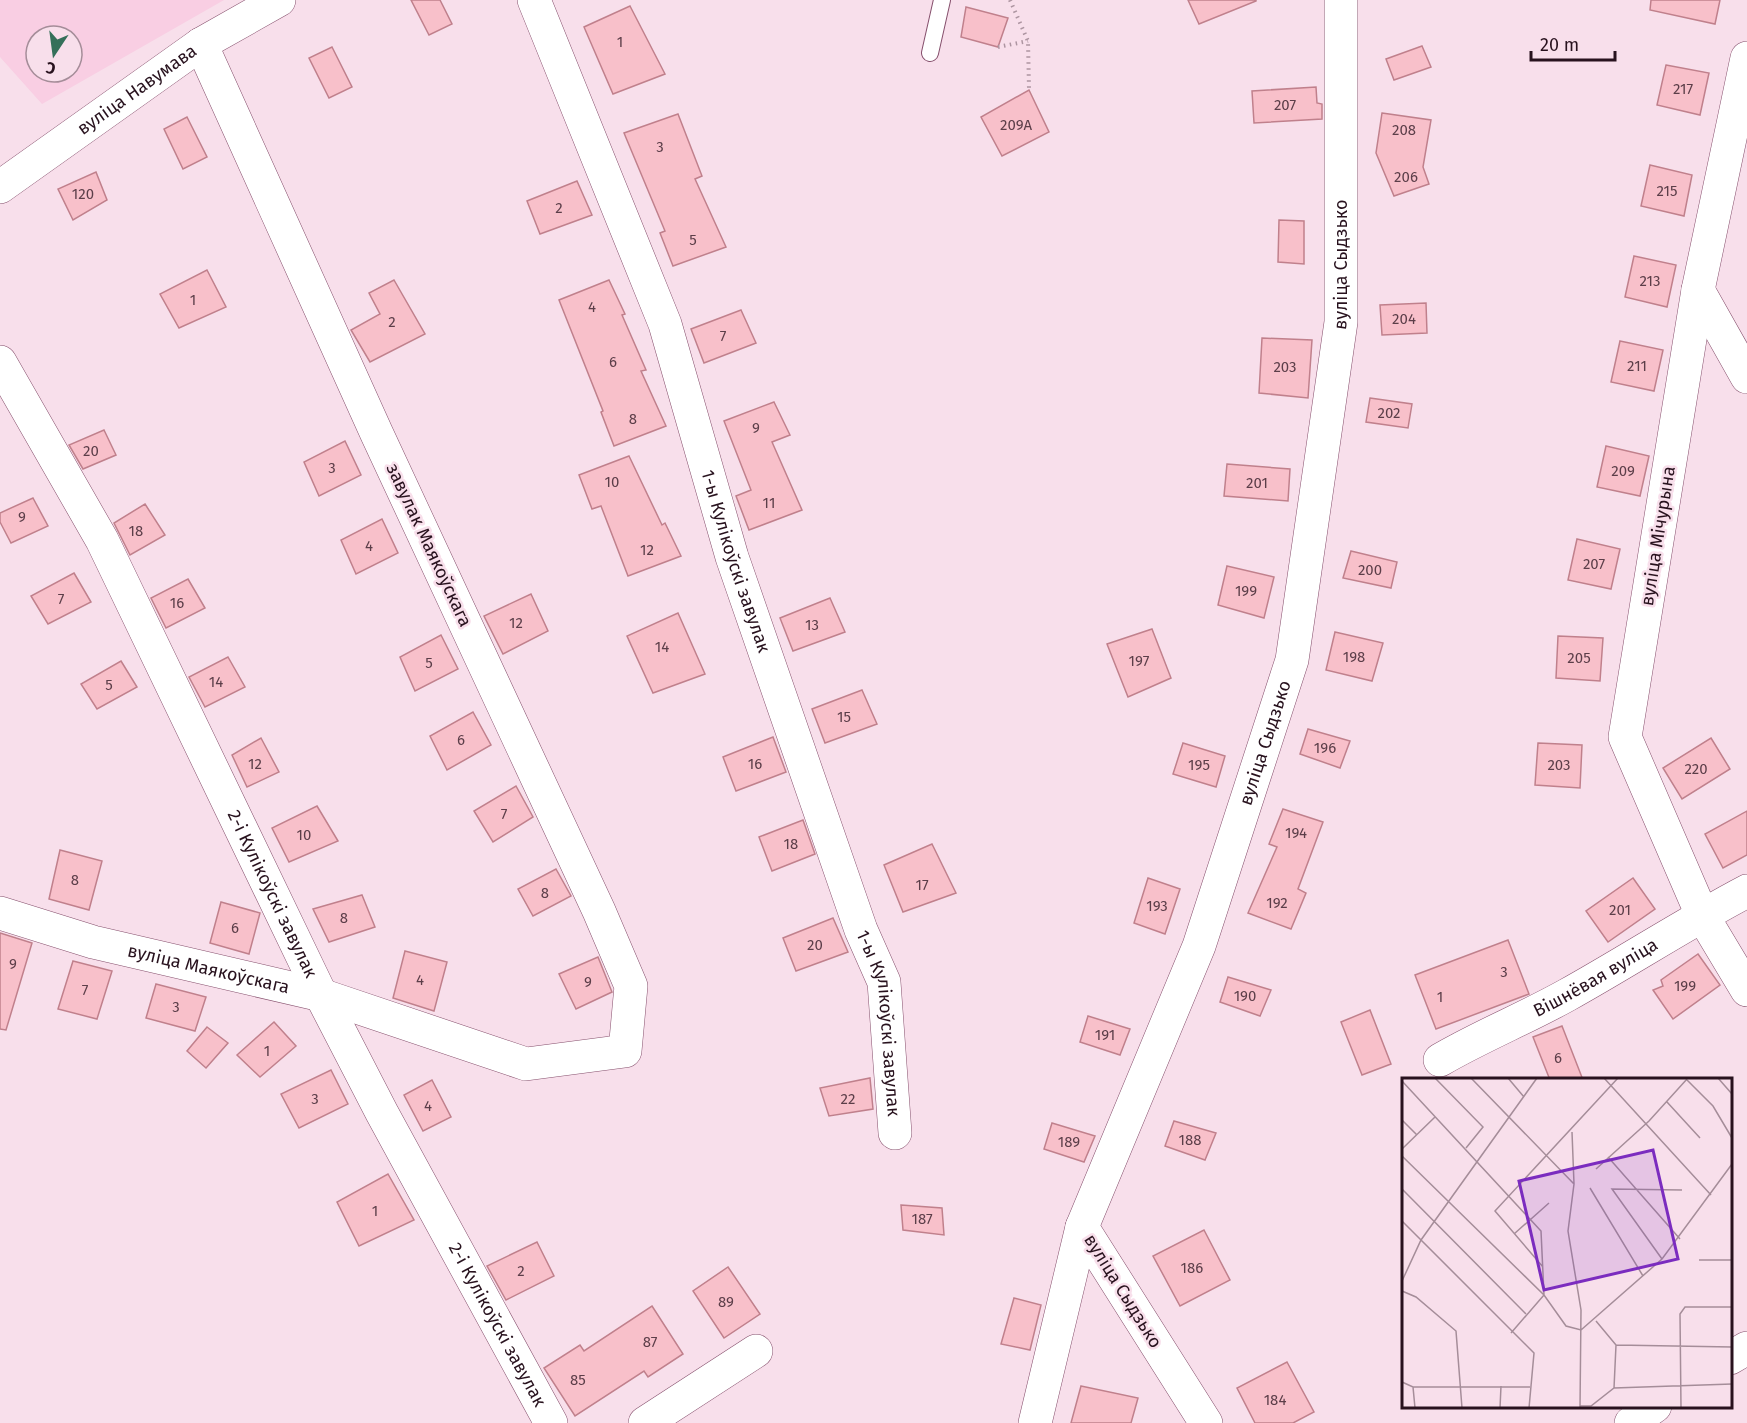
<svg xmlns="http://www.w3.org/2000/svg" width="1747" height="1423" font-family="'Fira Sans',sans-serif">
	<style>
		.built { fill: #f9cee3; fill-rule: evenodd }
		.building { fill: #f8c0ca; stroke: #c0808c; stroke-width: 1.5 }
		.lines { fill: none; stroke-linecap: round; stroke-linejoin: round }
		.service-casing { stroke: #86506d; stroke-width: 18 }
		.minor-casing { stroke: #86506d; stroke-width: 34 }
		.tertiary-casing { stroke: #86506d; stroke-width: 34 }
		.path { stroke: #ad95a1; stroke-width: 4; stroke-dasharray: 1.5 4.5; stroke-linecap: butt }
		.service { stroke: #fff; stroke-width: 16 }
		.minor { stroke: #fff; stroke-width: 33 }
		.tertiary { stroke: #fff; stroke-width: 33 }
		.labels { text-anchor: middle; stroke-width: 5; stroke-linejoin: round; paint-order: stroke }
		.number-label { font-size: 15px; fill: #5c3e49 }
		.street-label { font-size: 18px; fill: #28121e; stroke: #f8dfeb }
		.inset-road { fill: none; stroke: #a58d99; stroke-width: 1.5 }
		.view { fill: #7b2cbf; fill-opacity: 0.15; stroke: #7b2cbf; stroke-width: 3 }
		.inset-edge { fill: none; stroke: #28121e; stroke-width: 3 }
	</style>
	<rect width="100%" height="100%" fill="#f8dfeb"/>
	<path class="built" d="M0,0H224L42,104L0,57ZM36,36H72V72H36Z"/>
	<g class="building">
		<polygon points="411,0 440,0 452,24 429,35"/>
		<polygon points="1188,0 1256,0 1256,1 1199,24"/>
		<polygon points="1651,0 1720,0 1715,24 1650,10"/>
		<polygon points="630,6 665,74 613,94 584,27"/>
		<polygon points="966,7 1008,18 998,47 961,37"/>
		<polygon points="1422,46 1431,67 1394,80 1386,59"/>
		<polygon points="332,47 352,87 329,98 309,58"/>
		<polygon points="1666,65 1709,73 1700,115 1657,105"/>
		<polygon points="1316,87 1317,103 1322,104 1322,119 1254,123 1252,91"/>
		<polygon points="1029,90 1049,132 1002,156 981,117"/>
		<polygon points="1382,113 1431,120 1423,167 1429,184 1394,196 1376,153"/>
		<polygon points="678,114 702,176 695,179 726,247 673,266 660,233 665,231 624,133"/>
		<polygon points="187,117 207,157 183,169 164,129"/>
		<polygon points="1650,165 1692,175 1684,216 1641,206"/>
		<polygon points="96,172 107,200 73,220 58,189"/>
		<polygon points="577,181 592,215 540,234 527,201"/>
		<polygon points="1279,220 1304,221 1304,264 1278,262"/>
		<polygon points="1634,256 1676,265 1667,307 1625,297"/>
		<polygon points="207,270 226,307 179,328 160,294"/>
		<polygon points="394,280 425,334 370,362 351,330 380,314 369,293"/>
		<polygon points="609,280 625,314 622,315 646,370 641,371 666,426 614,446 601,412 603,411 559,300"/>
		<polygon points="1426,303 1427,333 1382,335 1380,305"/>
		<polygon points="741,310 756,343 704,363 691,329"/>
		<polygon points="1262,338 1312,340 1308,398 1259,393"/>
		<polygon points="1620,341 1663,350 1654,391 1611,382"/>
		<polygon points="1370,398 1412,404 1408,428 1366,422"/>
		<polygon points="774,402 790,435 772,442 802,510 749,530 736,496 751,490 724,421"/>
		<polygon points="104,430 116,455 83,469 69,445"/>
		<polygon points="345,441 361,475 319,496 304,462"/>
		<polygon points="1606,446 1649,456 1640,496 1597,487"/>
		<polygon points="629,456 662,525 665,523 681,556 628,576 601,506 592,509 579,475"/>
		<polygon points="1227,464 1290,469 1288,501 1224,496"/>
		<polygon points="33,498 48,526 11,543 0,522 0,513"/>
		<polygon points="145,504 165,535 130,555 114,523"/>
		<polygon points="382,519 398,553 356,574 341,540"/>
		<polygon points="1577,539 1620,549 1611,589 1568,580"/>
		<polygon points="1351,551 1397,562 1391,588 1343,578"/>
		<polygon points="1227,566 1274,577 1264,618 1218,605"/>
		<polygon points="74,573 91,602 48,624 31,596"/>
		<polygon points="188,579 205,608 166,628 151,598"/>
		<polygon points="531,594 548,631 503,654 484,616"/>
		<polygon points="830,598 845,632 793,651 780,618"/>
		<polygon points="678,613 705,674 653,693 627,636"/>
		<polygon points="1152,629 1171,678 1128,697 1107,644"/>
		<polygon points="1335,632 1383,643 1372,681 1326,670"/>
		<polygon points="441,635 458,669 415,691 400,657"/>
		<polygon points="1558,636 1603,638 1600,681 1556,678"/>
		<polygon points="228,657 245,687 205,707 189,677"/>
		<polygon points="121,661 137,687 97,709 81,684"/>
		<polygon points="862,690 877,724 825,743 812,709"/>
		<polygon points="473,712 491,745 447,770 430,736"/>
		<polygon points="1308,729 1350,741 1340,768 1300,754"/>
		<polygon points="773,737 786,772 736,791 723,757"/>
		<polygon points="261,738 279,772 247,787 232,755"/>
		<polygon points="1711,738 1730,769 1682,799 1663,768"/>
		<polygon points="1183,743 1225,756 1216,787 1173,774"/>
		<polygon points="1538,743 1582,745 1580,788 1535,785"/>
		<polygon points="516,786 533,817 493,842 474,811"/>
		<polygon points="317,806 338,841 289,862 272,828"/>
		<polygon points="1283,809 1323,822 1298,889 1306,893 1291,929 1248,913 1277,847 1269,844"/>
		<polygon points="1747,811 1747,855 1723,868 1705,834"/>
		<polygon points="803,820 815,854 772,871 759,837"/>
		<polygon points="932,844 956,893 903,912 884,865"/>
		<polygon points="60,850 102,861 89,910 49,899"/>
		<polygon points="556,869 571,896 533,916 518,889"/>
		<polygon points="1148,878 1180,889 1165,934 1134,923"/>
		<polygon points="1633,878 1655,909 1608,942 1586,911"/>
		<polygon points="362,895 375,927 329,942 313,909"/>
		<polygon points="221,902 260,913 249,954 210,943"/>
		<polygon points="833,918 848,952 796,971 783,938"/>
		<polygon points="0,933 32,943 6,1030 0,1029"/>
		<polygon points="1508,940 1529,994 1436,1029 1415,975"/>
		<polygon points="405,951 447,962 434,1011 393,998"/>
		<polygon points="1698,954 1720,985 1673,1019 1653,990 1663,986 1661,980"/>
		<polygon points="598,957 612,992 576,1009 559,974"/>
		<polygon points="73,961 112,971 97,1019 58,1009"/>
		<polygon points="1228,977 1271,990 1260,1016 1220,1002"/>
		<polygon points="156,984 206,997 195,1031 146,1018"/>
		<polygon points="1370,1010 1391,1064 1362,1075 1341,1022"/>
		<polygon points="1088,1016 1130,1029 1120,1055 1080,1042"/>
		<polygon points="274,1022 296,1046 260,1077 237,1055"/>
		<polygon points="1562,1026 1583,1080 1550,1080 1533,1037"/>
		<polygon points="207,1027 228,1043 206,1068 187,1051"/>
		<polygon points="331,1070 348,1104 299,1128 281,1094"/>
		<polygon points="870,1078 873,1109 829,1116 820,1088"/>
		<polygon points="432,1080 451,1117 423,1131 404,1095"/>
		<polygon points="1174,1121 1216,1133 1205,1160 1165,1146"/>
		<polygon points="1052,1123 1095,1136 1084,1162 1044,1149"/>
		<polygon points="388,1174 414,1220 359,1246 337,1202"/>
		<polygon points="901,1205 942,1208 944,1235 903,1230"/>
		<polygon points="1204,1230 1230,1280 1180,1306 1153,1256"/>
		<polygon points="537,1242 554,1276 506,1300 487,1266"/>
		<polygon points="728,1267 760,1314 724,1338 693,1291"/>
		<polygon points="1014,1298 1041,1305 1030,1350 1001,1344"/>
		<polygon points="652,1306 683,1354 648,1377 644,1371 575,1416 544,1368 580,1345 584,1351"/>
		<polygon points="1287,1362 1314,1412 1293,1423 1255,1423 1237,1388"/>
		<polygon points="1081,1386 1138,1398 1131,1423 1071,1423"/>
	</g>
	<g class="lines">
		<defs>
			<polyline id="service" points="930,53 942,0"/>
			<g id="minor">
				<path id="s1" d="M534,0L665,324L732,557L861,930L884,982L895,1133"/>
				<polyline points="1747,58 1698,290 1625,737 1702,915 1747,990"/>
				<polyline points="1698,290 1747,377"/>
				<path id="s2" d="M0,362L102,540L321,995L382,1113L551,1423"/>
				<path id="s3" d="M0,913L93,942L321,995L526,1064L625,1051L631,986L599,911L376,432L201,44"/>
				<path id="s4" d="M1440,1060C1481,1036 1526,1018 1567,995C1628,961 1686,923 1747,891"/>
				<polyline points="1730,1358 1747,1348"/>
				<polyline points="645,1423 756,1351"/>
				<polyline points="1035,1423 1082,1227"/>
				<polyline points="1631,1423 1655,1406"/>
			</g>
			<g id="tertiary">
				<path id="s5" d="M0,187L201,44L279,0"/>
				<path id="s6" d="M1206,1423L1082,1227L1199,946L1292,660L1341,322V0"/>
			</g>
		</defs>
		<use href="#service" class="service-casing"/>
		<use href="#minor" class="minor-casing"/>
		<use href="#tertiary" class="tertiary-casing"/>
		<g class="path">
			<polyline points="1010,0 1028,41 1029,89"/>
			<polyline points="998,47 1028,41"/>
		</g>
		<use href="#service" class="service"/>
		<use href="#minor" class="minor"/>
		<use href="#tertiary" class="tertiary"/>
	</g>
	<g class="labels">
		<g class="number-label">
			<text x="620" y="47">1</text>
			<text x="1683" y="94">217</text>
			<text x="1285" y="110">207</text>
			<text x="1016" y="130">209А</text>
			<text x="1404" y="135">208</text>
			<text x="660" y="152">3</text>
			<text x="1406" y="182">206</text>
			<text x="1667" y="196">215</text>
			<text x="83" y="199">120</text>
			<text x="559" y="213">2</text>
			<text x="693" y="245">5</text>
			<text x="1650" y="286">213</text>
			<text x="193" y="305">1</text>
			<text x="592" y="312">4</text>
			<text x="1404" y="324">204</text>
			<text x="392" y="327">2</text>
			<text x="723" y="341">7</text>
			<text x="613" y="367">6</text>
			<text x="1637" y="371">211</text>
			<text x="1285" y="372">203</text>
			<text x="1389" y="418">202</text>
			<text x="633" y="424">8</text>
			<text x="756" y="433">9</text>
			<text x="91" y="456">20</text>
			<text x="332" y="473">3</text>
			<text x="1623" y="476">209</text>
			<text x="612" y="487">10</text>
			<text x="1257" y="488">201</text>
			<text x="769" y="508">11</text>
			<text x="22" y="522">9</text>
			<text x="136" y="536">18</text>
			<text x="369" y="551">4</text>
			<text x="647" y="555">12</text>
			<text x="1594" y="569">207</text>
			<text x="1370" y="575">200</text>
			<text x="1246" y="596">199</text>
			<text x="61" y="604">7</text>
			<text x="177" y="608">16</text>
			<text x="516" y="628">12</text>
			<text x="812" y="630">13</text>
			<text x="662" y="652">14</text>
			<text x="1354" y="662">198</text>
			<text x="1579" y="663">205</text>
			<text x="1139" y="666">197</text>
			<text x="429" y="668">5</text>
			<text x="216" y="687">14</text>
			<text x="109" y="690">5</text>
			<text x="844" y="722">15</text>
			<text x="461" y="745">6</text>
			<text x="1325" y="753">196</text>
			<text x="255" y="769">12</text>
			<text x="755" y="769">16</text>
			<text x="1199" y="770">195</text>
			<text x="1559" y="770">203</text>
			<text x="1696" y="774">220</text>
			<text x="504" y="819">7</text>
			<text x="1296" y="838">194</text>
			<text x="304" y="840">10</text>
			<text x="791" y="849">18</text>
			<text x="75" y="885">8</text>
			<text x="922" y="890">17</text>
			<text x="545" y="898">8</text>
			<text x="1277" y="908">192</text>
			<text x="1157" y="911">193</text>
			<text x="1620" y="915">201</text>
			<text x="344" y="923">8</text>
			<text x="235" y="933">6</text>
			<text x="815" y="950">20</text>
			<text x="13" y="969">9</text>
			<text x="1504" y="977">3</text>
			<text x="420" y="985">4</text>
			<text x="588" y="987">9</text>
			<text x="1685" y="991">199</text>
			<text x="85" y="995">7</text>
			<text x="1245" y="1001">190</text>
			<text x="1440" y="1002">1</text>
			<text x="176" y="1012">3</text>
			<text x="1105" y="1040">191</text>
			<text x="267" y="1056">1</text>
			<text x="1558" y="1063">6</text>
			<text x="315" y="1104">3</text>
			<text x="848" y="1104">22</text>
			<text x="428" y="1111">4</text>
			<text x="1190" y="1145">188</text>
			<text x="1069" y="1147">189</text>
			<text x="375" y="1216">1</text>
			<text x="922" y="1224">187</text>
			<text x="1192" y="1273">186</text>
			<text x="521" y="1276">2</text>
			<text x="726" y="1307">89</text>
			<text x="650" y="1347">87</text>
			<text x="578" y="1385">85</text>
			<text x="1275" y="1405">184</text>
		</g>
		<g class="street-label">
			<text dy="6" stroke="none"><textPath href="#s5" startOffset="168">вуліца Навумава</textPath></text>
			<text dy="6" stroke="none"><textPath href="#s6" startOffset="1236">вуліца Сыдзько</textPath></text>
			<text transform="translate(1658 536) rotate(-81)" y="6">вуліца Мічурына</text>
			<text transform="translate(429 545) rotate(65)" y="6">завулак Маякоўскага</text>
			<text dy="6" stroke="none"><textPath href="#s1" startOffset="597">1-ы Кулікоўскі завулак</textPath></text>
			<text dy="6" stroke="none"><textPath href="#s6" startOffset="750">вуліца Сыдзько</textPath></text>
			<text dy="6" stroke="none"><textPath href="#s2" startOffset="598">2-і Кулікоўскі завулак</textPath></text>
			<text dy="6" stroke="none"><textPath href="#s3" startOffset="216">вуліца Маякоўскага</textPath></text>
			<text dy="6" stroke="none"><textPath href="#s4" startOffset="176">Вішнёвая вуліца</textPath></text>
			<text dy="6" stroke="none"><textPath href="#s1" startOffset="1083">1-ы Кулікоўскі завулак</textPath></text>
			<text transform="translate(1123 1291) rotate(58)" y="6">вуліца Сыдзько</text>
			<text dy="6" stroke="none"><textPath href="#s2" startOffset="1084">2-і Кулікоўскі завулак</textPath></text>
		</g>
	</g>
	<g transform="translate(1402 1078)">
		<rect width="330" height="330" fill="#f8dfeb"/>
		<path class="inset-road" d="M33,0L81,49L64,70M69,0L172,106L166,153L179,232L178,330M106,0L122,19M202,0L309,117M316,0L330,16M284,1L311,28L330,60M0,3L139,153L142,217L109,255M265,24L298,60M0,42L15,57M170,54L172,106M0,71L33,39M0,78L142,217L164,248L179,252L260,181L330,86M206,79L278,161M194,91L247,43L285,1M188,110L241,198M0,111L124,236M0,143L132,275L127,330M112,156L147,125M260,181L210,111L280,112M297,182H330M141,189L93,133L216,0M0,203L19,162L135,0M0,213L14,219L54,253L60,330M194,243L214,267L212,310M214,267L330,269M0,304L11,309H128M11,309L13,330M178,328H189L212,310L330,306M98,330L99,308M279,330L278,236L283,229H330"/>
		<path class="view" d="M251,72L276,181L142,212L117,103Z"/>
		<rect width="330" height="330" class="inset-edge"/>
	</g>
	<g transform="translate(54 54) rotate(193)"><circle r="28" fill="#f8dfeb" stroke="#a58d99" stroke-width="1.5"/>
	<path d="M0-4.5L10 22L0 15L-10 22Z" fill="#35705a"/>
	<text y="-9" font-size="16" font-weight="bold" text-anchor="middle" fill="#28121e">С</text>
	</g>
	<path d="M1531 51v9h84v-9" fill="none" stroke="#28121e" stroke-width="3"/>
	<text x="1540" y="51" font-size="18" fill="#28121e" stroke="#f8dfeb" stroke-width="4.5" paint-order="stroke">20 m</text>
</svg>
